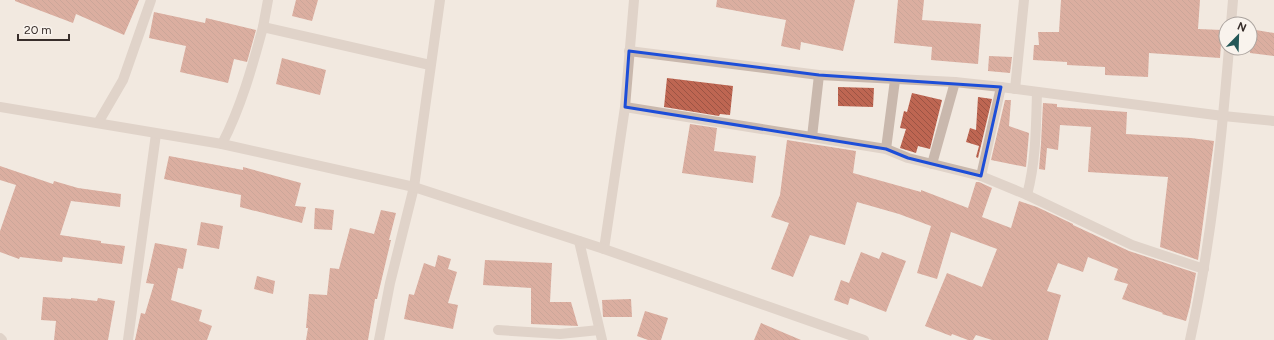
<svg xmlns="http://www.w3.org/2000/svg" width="1274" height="340" font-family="Figtree,sans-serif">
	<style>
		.building { fill: url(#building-back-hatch) }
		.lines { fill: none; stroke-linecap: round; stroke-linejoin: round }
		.minor { stroke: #c9b8ad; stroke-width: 10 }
		.tertiary { stroke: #c9b8ad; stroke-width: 10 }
		.marked { fill: none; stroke: #1d4ed8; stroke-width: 3; stroke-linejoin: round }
	</style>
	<defs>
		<pattern id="building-back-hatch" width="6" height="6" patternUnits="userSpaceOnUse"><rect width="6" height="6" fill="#be6652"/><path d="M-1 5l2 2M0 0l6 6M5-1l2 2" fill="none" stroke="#9b5444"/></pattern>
	</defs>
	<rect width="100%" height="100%" fill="#f2e9e0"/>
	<g class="building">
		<polygon points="15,0 139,0 124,35 76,14 73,23 15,1"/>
		<polygon points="296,0 318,0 312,21 292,16"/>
		<polygon points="717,0 855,0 843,51 801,42 800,50 781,46 786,20 716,7"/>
		<polygon points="898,0 924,0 922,20 981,24 978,64 931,60 932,47 894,43"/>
		<polygon points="1061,0 1200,0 1198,29 1222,30 1220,58 1149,53 1148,77 1105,75 1105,67 1067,65 1067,62 1033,60 1034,45 1039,45 1038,32 1059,32"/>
		<polygon points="154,12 205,23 206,18 256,30 247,62 234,59 228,83 180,72 186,46 149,38"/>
		<polygon points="1250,29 1274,33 1274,56 1250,53"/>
		<polygon points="989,56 1012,57 1010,73 988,71"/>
		<polygon points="282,58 326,70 320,95 276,84"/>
		<polygon points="667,78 733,86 730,115 720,114 719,116 664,107"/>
		<polygon points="838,87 874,88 873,107 838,106"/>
		<polygon points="912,93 942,100 930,149 918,146 916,153 900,148 906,129 900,128 904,111 907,112"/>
		<polygon points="978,97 992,99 978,158 976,157 979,146 966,142 970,128 976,130"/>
		<polygon points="1005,100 1011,100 1009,126 1029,133 1026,167 991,160"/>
		<polygon points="1043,103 1057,104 1057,107 1127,112 1126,134 1191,138 1214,141 1198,260 1160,247 1168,177 1088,172 1091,127 1060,125 1058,150 1047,148 1045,170 1039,169 1041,144"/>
		<polygon points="690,124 717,128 714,151 756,156 753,183 682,173"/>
		<polygon points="787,140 856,151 853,173 921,192 921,190 968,208 976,182 979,182 992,188 982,217 1011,228 1019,201 1037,207 1073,224 1073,225 1129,251 1196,273 1190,306 1186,321 1162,314 1163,313 1122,299 1128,284 1114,280 1118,269 1088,257 1083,272 1058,263 1047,291 1061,295 1048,340 992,340 976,335 973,340 968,340 952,334 951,336 925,326 947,273 982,287 997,249 951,232 937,279 917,273 931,226 899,214 857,202 845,245 810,235 793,277 771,269 789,223 771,217 780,195"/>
		<polygon points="169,156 243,170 243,167 301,183 295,206 306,207 302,223 240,207 241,195 164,179"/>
		<polygon points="0,166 53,184 54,181 78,188 121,194 120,207 71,201 60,235 101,241 101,243 125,246 122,264 63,257 62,262 20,257 19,259 0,252 0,231 16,185 0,180"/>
		<polygon points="315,208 334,210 332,230 314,229"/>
		<polygon points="381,210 396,213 389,240 391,240 377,299 375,299 368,340 306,340 308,328 306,328 309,294 327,295 330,268 339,269 350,228 374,234"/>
		<polygon points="201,222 223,226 219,249 197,245"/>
		<polygon points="155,243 187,249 183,269 178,268 171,300 202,310 199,321 212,326 207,340 135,340 141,313 145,314 154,284 146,283"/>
		<polygon points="861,252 879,259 882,252 906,261 886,312 850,298 848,305 834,300 841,280 849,283"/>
		<polygon points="438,255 451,259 448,269 457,272 448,303 458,305 453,329 404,319 409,294 414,295 424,263 435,267"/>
		<polygon points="485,260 552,263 550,302 571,302 578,326 531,324 531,288 483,285"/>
		<polygon points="257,276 275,281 273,294 254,289"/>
		<polygon points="43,297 71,299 71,298 97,301 98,298 115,301 108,340 54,340 56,321 41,320"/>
		<polygon points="631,299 632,317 603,317 602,300"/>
		<polygon points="645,311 668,318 661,340 648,340 637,336"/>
		<polygon points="761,323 801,340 754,340"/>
	</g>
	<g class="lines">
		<g class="minor">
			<polyline points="1231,24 1233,0"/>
			<polyline points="263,27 268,0"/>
			<polyline points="629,51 819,75 955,82 1001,87 1223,116 1274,121"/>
			<polyline points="1015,89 1024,0"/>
			<polyline points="625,107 886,149 908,158 981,176 1027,195 1132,245 1204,269"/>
			<polyline points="98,123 123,80 151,0"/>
			<polyline points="812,137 819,75"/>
			<path d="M222,144C241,107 252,68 263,27L430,65"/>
			<polyline points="886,149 895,80"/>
			<polyline points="932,164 955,82"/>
			<polyline points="981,176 1001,87"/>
			<path d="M1027,195C1036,161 1036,127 1037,92"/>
			<polyline points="579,241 602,340"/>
			<polyline points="604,249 625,107 634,0"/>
			<polyline points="498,330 560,334 599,330"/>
			<polyline points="0,338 2,340"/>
			<polyline points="128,340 156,134"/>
			<polyline points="379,340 390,283 414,187 440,0"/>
			<path d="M1190,340C1211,244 1221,146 1229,48"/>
		</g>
		<polyline class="tertiary" points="0,107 222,144 414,187 604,249 864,340"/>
	</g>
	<path d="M0 0H1274V340H0ZM629,51L819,75L1001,87L981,176L908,158L886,149L625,107Z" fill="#f2e9e0" fill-opacity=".55" fill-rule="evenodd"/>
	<path class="marked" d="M629,51L819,75L1001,87L981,176L908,158L886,149L625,107Z"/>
	<g transform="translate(1238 36) rotate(23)"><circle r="19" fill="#f9f3ed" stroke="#aca49f"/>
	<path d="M0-3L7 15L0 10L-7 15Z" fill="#235757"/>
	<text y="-6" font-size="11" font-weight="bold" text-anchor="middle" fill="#382e2b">N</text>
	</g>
	<path d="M18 34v6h51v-6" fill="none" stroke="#382e2b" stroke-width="2"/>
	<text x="24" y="34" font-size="12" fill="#382e2b" stroke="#f9f3ed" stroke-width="3" paint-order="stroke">20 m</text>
</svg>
